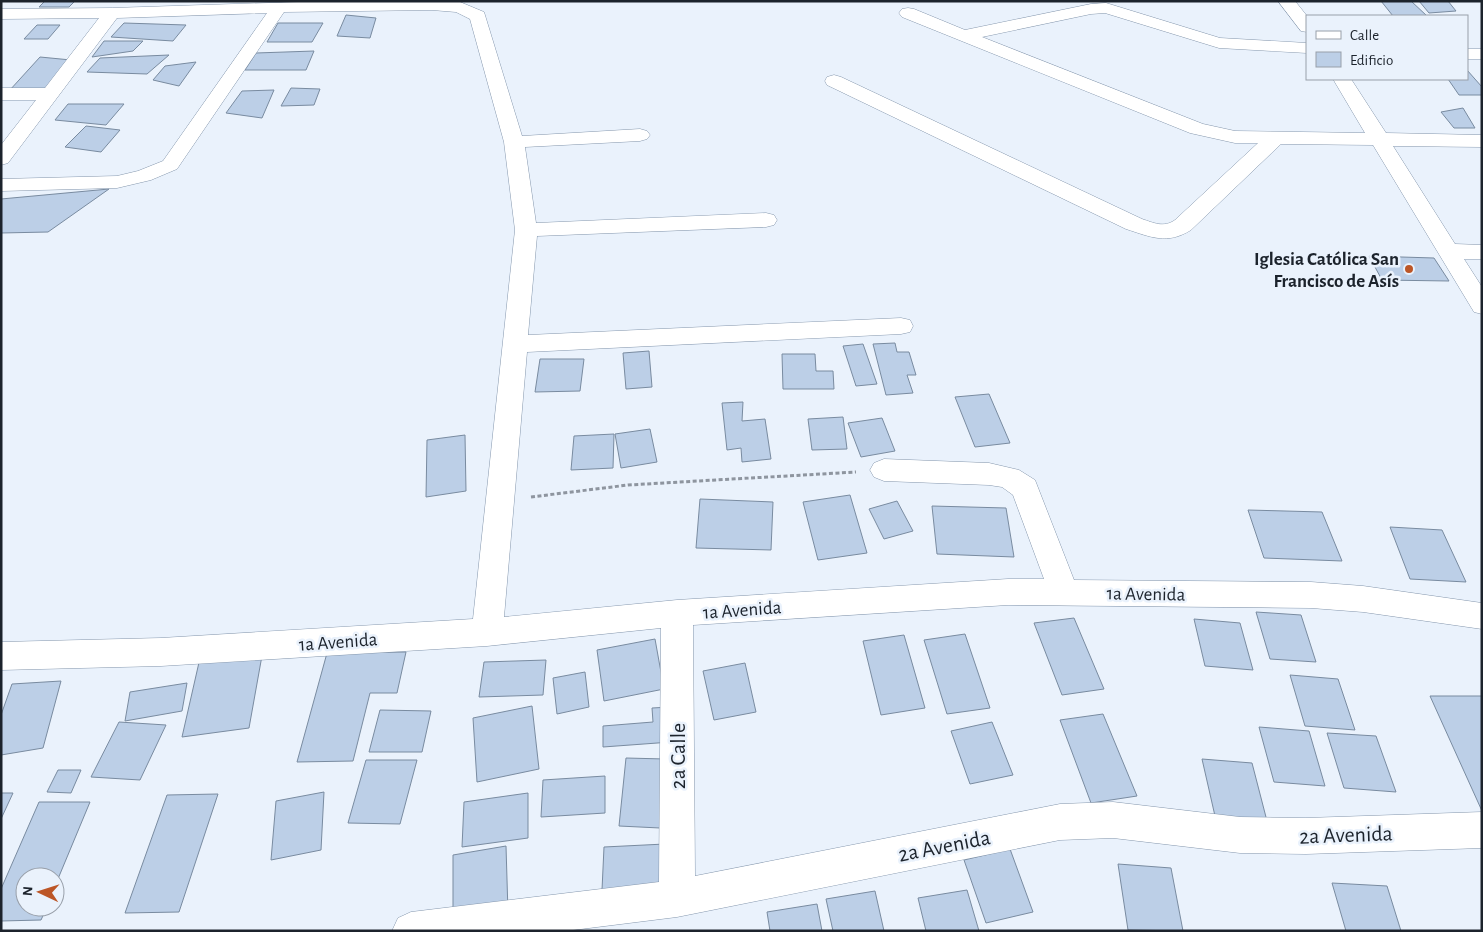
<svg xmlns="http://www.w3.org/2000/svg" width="1483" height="932" font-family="'Alegreya Sans',sans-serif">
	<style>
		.building { fill: #bccfe7; stroke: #798ba0 }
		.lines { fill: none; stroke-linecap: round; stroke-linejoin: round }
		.minor-casing { stroke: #8597ad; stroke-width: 1 }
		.path { stroke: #8e959f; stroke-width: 3; stroke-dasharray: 4 2.5; stroke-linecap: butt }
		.minor { fill: #fff; fill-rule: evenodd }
		.poi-dot { fill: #bc5627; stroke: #eaf2fc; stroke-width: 2 }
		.labels { text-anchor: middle; stroke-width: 5; stroke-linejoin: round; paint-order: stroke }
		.poi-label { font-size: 19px; font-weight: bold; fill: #1c232c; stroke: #eaf2fc; text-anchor: end }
		.street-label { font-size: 19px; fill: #1c232c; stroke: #eaf2fc }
		.near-street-label { font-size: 22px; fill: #1c232c; stroke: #eaf2fc }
	</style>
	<rect width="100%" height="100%" fill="#eaf2fc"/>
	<g class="building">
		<polygon points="45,1 75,1 69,7 39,7"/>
		<polygon points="1381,1 1411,1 1427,16 1393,16"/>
		<polygon points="1419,1 1448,1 1456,11 1429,13"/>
		<polygon points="346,15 376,18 370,38 337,36"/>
		<polygon points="124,23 186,25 173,41 111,37"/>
		<polygon points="278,23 323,23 312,42 267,42"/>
		<polygon points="37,25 60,25 48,39 24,39"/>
		<polygon points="104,41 143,41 133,51 92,57"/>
		<polygon points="314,51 306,70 245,70 256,53"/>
		<polygon points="169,55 147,74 87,72 100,58"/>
		<polygon points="40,57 71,60 45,90 9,91"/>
		<polygon points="196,62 179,86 153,80 165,66"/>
		<polygon points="1467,70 1482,87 1482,95 1459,95 1448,79 1467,79"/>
		<polygon points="291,88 320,89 314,105 281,106"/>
		<polygon points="274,90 262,118 226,113 242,91"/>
		<polygon points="68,104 124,104 106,125 55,120"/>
		<polygon points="1463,108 1475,128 1454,128 1441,112"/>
		<polygon points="86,126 120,130 101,152 65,147"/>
		<polygon points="109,189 48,232 1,233 1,199"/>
		<polygon points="1369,256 1434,258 1449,281 1382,280"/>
		<polygon points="895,343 897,352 909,352 916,375 907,375 913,393 886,395 873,344"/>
		<polygon points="863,344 877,384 856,386 843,346"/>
		<polygon points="649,351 652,387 626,389 623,353"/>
		<polygon points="782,354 815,354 816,371 833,371 834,389 783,389"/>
		<polygon points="540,359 584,359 580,391 535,392"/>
		<polygon points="989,394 1010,443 975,447 955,397"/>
		<polygon points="743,402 742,421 765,419 771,459 742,462 741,448 727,450 722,403"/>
		<polygon points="843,417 847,449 812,450 808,419"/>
		<polygon points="882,418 895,451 861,457 848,423"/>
		<polygon points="650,429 657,462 621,468 615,434"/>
		<polygon points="614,434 613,468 571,470 574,436"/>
		<polygon points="465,435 466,491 426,497 427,440"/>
		<polygon points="850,495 867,553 818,560 803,502"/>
		<polygon points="700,499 773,502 771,550 696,548"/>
		<polygon points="897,501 913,531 884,539 869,509"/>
		<polygon points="932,506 1006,508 1014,557 937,554"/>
		<polygon points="1248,510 1322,512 1342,561 1264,558"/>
		<polygon points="1390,527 1442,530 1466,582 1410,579"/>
		<polygon points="1256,612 1301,615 1316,662 1270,659"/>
		<polygon points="1074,618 1104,689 1062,695 1034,623"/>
		<polygon points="1194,619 1240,623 1253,670 1205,666"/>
		<polygon points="965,634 990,708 947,714 924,640"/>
		<polygon points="904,635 925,708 881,715 863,641"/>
		<polygon points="655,639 664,689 604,701 597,650"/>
		<polygon points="263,650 249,728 182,737 200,658"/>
		<polygon points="406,652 397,693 370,693 353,761 297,762 327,653"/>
		<polygon points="546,660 543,695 479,697 484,662"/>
		<polygon points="745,663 756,712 714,720 703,671"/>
		<polygon points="585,672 589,707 557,714 553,678"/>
		<polygon points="1290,675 1338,679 1355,730 1305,726"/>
		<polygon points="61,681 43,748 1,755 1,715 12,684"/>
		<polygon points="187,683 182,711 125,721 130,692"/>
		<polygon points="1430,696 1482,696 1482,811"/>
		<polygon points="532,706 539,769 477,782 473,718"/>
		<polygon points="670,707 671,742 603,747 603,726 653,722 652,708"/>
		<polygon points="380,710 431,711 422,752 369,752"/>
		<polygon points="1103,714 1137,796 1091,803 1060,720"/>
		<polygon points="119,722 166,725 140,780 91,777"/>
		<polygon points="992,722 1013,775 970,784 951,731"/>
		<polygon points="1259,727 1309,731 1325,786 1274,782"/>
		<polygon points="1327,733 1376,736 1396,792 1344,788"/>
		<polygon points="626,758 665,759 660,828 619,826"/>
		<polygon points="1202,759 1252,763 1267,821 1215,816"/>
		<polygon points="366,760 417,760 400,824 348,823"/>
		<polygon points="58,770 81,770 71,793 47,792"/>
		<polygon points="605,776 605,813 541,817 543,780"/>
		<polygon points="324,792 321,850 271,860 276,801"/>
		<polygon points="1,793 13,793 1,819"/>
		<polygon points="528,793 528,838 462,847 464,802"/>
		<polygon points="218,794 179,912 125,913 167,795"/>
		<polygon points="39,802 90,802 55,886 55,877 25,877 25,907 47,907 41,920 1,921 1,889"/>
		<polygon points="665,844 665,887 602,890 604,847"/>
		<polygon points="506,846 508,913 453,922 453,855"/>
		<polygon points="1010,849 1033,912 986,923 964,860"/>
		<polygon points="1118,864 1171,868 1183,931 1128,930"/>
		<polygon points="1332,883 1387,886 1401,931 1346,931"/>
		<polygon points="967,890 979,931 926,931 918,898"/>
		<polygon points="875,891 884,931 833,931 826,899"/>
		<polygon points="817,904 822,931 770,931 767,912"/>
	</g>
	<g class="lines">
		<defs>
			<g id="minor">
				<polygon points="328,1 460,2 484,12 522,136 640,129 647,131 650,135 647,139 640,141 525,147 536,223 766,213 774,215 777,220 774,225 766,227 537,236 528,335 901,318 910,320 913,326 910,332 901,334 527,352 504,617 677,600 1008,579 1044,579 1013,495 1002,487 989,485 884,481 874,477 870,470 874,463 884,459 989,463 1019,470 1035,480 1074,580 1311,582 1363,586 1482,603 1482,629 1363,612 1311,608 1008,605 693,625 695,876 1060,804 1113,802 1240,817 1306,818 1482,812 1482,848 1306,854 1240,853 1113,838 1060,840 677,917 565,931 392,931 398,918 411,912 659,882 661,628 487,646 161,666 1,670 1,642 161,638 473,619 515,230 504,142 470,19 456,12 432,10 284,12 177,169 151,180 117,188 1,191 1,179 117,176 138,171 163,161 267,13 117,18 8,163 1,165 1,145 36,100 1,100 1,88 45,88 99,18 1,19 1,9 112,8"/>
				<polygon points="1278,1 1295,1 1307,16 1307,32 1301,31"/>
				<path d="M1106,3L1220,38L1307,43V53L1219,48L1105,13L1091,14L982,37L1203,124L1235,131L1365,133L1333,79H1351L1386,133L1482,135V147L1393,146L1455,244L1482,245V259H1464L1482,287V314L1474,312L1373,145L1281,144L1191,230C1167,245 1151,237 1126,229L827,85L825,81L827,77L834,75L841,77L1142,219C1154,223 1164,228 1175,220L1258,143H1235L1190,133L902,17L899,13L902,9L908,8L914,9L965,30L1091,4Z"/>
				<rect x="1467" y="49" width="15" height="10"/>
			</g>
		</defs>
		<use href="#minor" class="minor-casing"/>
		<polyline class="path" points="531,497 628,485 856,472"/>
		<use href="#minor" class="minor"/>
	</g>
	<circle class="poi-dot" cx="1409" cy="269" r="5"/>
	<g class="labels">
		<g class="poi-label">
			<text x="1399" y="265">Iglesia Católica San<tspan x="1399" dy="22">Francisco de Asís</tspan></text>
		</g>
		<g class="street-label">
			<text transform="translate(1146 593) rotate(1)" y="7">1a Avenida</text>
			<text transform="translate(742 609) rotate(-4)" y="7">1a Avenida</text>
			<text transform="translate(338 641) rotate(-4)" y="7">1a Avenida</text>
		</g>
		<g class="near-street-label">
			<text transform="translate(677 756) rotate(-90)" y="8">2a Calle</text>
			<text transform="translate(1346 834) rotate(-2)" y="8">2a Avenida</text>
			<text transform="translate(944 845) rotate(-11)" y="8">2a Avenida</text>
		</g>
	</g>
	<rect width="1483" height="932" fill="none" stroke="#1c232c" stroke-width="5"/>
	<rect x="1306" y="15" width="162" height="65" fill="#eaf2fc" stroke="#989fa9"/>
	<rect x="1316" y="31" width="25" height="8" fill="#ffffff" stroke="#989fa9"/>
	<text x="1350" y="40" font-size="15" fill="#1c232c">Calle</text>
	<rect x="1316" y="52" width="25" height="15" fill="#bccfe7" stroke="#989fa9"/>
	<text x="1350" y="65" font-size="15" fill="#1c232c">Edificio</text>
	<g transform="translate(40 892) rotate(274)"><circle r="24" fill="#eaf2fc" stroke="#989fa9"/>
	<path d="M0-4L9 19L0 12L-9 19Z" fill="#bc5627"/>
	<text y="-8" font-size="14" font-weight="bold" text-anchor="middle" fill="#1c232c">N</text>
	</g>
</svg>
